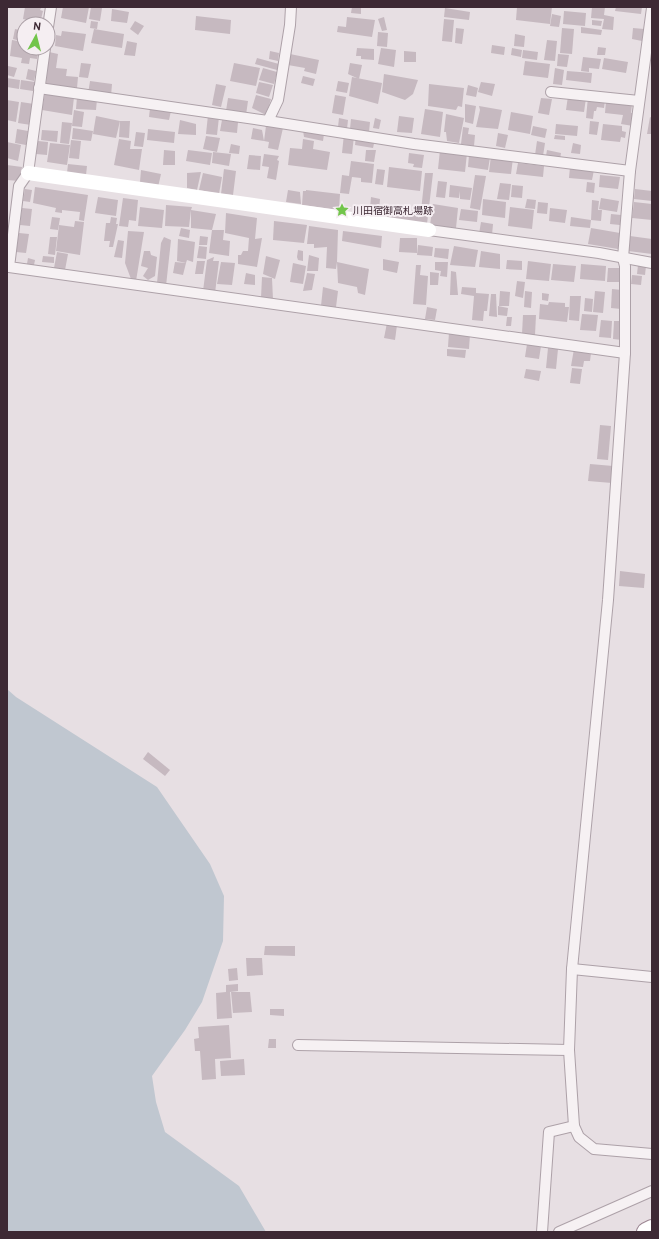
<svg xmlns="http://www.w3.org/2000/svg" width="659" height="1239" font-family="Overpass,'Noto Sans JP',sans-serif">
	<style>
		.green { fill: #c0c7d0 }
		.building { fill: #c6b9c0 }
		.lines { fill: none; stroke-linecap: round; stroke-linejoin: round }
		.street-casing { stroke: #ada1a8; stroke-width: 12 }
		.highway-casing { stroke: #9d8793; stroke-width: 20 }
		.street { stroke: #f6f1f3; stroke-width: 10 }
		.secondary { stroke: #fff; stroke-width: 14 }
		.highway { stroke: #fff; stroke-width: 18 }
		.labels { text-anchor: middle; stroke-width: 4; stroke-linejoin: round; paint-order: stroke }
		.poi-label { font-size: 10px; fill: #3d2934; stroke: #f5eef2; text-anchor: start }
	</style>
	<rect width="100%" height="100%" fill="#e7dfe3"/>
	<polygon class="green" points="7,689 16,697 157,787 210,864 224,896 223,941 202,1002 185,1030 152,1076 156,1102 165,1132 239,1186 266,1232 7,1232"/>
	<g class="building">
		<polygon points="25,7 41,8 40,10 43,11 40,23 23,19"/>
		<polygon points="63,7 89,7 86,23 61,18"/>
		<polygon points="91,7 102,8 100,21 89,19"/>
		<polygon points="352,7 361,7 361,14 351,13"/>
		<polygon points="517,7 552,7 550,24 516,20"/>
		<polygon points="592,7 605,7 604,15 614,17 613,30 602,29 604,19 591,18"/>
		<polygon points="616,7 642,7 641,14 615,11"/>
		<polygon points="445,8 470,12 469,20 444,17"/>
		<polygon points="112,9 129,12 127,23 111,21"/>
		<polygon points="564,11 586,13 585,26 563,24"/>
		<polygon points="552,14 561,16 559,27 550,26"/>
		<polygon points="196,16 231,20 230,34 195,30"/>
		<polygon points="347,17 375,20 372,37 337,32 338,26 346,27"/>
		<polygon points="384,17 387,30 382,31 378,19"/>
		<polygon points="444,19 454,20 452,42 442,41"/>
		<polygon points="592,20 602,21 601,26 592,25"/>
		<polygon points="91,21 98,22 97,29 90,28"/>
		<polygon points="135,21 144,26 138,35 130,29"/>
		<polygon points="581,27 602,30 601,35 581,33"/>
		<polygon points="456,28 464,29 462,44 455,43"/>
		<polygon points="562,28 574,29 572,54 560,53"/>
		<polygon points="633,28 644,29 642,41 632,39"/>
		<polygon points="15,29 24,31 24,42 13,39"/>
		<polygon points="94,29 124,34 122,48 91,43"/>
		<polygon points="62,31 86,34 83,51 55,46 56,35 61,36"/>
		<polygon points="378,32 388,33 387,47 377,46"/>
		<polygon points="515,34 525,36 524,47 514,46"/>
		<polygon points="12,40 24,42 24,48 39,48 37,59 30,58 29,64 21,63 22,58 10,56"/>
		<polygon points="547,40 557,41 555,61 544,60"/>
		<polygon points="127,41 137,43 135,56 124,55"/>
		<polygon points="492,45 505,47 504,55 491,53"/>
		<polygon points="598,47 606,48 605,55 597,55"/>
		<polygon points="357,48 374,49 374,60 361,59 361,56 356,56"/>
		<polygon points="381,48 396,50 394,67 378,64"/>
		<polygon points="512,48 522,50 521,57 511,55"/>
		<polygon points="523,50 538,52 537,60 522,58"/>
		<polygon points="270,51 279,53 278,61 269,59"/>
		<polygon points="404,51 416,52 416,62 404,62"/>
		<polygon points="49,52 58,54 56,68 67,69 66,76 78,77 77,88 46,84"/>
		<polygon points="290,54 319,60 316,74 304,71 305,68 288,65"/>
		<polygon points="558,54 569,55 567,67 557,66"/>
		<polygon points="583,57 601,59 599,69 589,68 589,72 581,71"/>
		<polygon points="257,58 279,64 277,70 255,64"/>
		<polygon points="604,58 628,62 626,73 602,69"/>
		<polygon points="525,61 550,64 548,78 523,75"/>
		<polygon points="81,63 91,64 88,78 79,77"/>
		<polygon points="234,63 260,68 256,86 230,81"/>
		<polygon points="350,63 362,65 359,79 348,74"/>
		<polygon points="8,66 17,68 14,77 7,75"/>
		<polygon points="263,68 277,72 274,84 259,80"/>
		<polygon points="555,68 564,70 562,85 553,84"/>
		<polygon points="28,69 36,71 34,81 26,79"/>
		<polygon points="567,71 592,73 591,83 566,80"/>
		<polygon points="384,74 418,80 413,94 405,100 382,92"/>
		<polygon points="303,76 315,79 313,86 301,83"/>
		<polygon points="352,77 382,83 378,104 349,96"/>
		<polygon points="7,78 20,80 19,89 7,87"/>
		<polygon points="21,80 35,82 33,91 20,89"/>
		<polygon points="90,81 112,84 111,96 88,94"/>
		<polygon points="338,81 349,83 347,93 336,91"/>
		<polygon points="259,82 273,85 269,97 256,93"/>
		<polygon points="481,82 495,84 492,96 478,92"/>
		<polygon points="216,84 226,86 221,107 212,105"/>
		<polygon points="429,84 464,88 462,107 458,106 456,110 428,106"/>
		<polygon points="468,85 478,88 476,97 466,95"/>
		<polygon points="45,93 74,97 72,115 42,110"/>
		<polygon points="256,95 271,99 266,115 252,108"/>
		<polygon points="335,95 346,97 343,115 332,113"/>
		<polygon points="568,96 586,98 584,112 566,110"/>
		<polygon points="77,97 97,99 96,110 76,109"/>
		<polygon points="588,97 605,100 604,108 597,107 596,111 594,111 593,119 586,118"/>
		<polygon points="228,98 248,101 246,115 226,111"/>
		<polygon points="541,98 552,99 549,115 538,113"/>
		<polygon points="7,100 19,102 16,122 7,120"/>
		<polygon points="606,101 632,104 631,113 634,113 633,126 621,124 623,115 605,113"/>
		<polygon points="21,102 34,104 31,125 18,123"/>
		<polygon points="465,104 476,106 473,124 465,122"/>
		<polygon points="479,106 502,110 498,129 476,127 480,110"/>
		<polygon points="150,108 171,111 169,120 149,117"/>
		<polygon points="425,109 443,112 440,137 421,134"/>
		<polygon points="74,110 84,112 82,127 72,126"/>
		<polygon points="511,112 533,116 530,134 508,130"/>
		<polygon points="446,114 464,118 459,143 447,141 446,132 444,132"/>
		<polygon points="208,115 219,117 217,135 206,134"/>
		<polygon points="96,116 120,121 116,138 93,134"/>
		<polygon points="399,116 414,118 412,133 397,132"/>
		<polygon points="650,117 652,118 652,134 647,134"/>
		<polygon points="339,118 348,120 347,129 338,127"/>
		<polygon points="375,118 381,120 379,129 373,128"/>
		<polygon points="351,119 370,122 369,132 350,129"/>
		<polygon points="180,120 196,124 196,135 178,134"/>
		<polygon points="222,120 238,122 237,133 220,131"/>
		<polygon points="120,121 130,121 129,138 119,137"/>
		<polygon points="590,121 599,122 597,135 589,134"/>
		<polygon points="62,122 72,123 69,144 60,143"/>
		<polygon points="556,124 578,126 577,136 555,134"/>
		<polygon points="603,124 622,126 622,131 626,132 625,138 621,137 620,142 601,140"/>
		<polygon points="266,126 283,128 278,150 268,148 269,142 264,141"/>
		<polygon points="533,126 547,129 545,138 531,135"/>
		<polygon points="463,127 469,128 468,134 475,135 474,146 461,144"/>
		<polygon points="73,128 93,131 91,141 72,139"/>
		<polygon points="253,128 262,130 264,141 251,139"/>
		<polygon points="17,129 28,131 26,145 15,143"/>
		<polygon points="148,129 175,132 174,143 147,140"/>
		<polygon points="42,130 58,131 57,142 41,140"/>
		<polygon points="303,130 324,134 323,141 304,137"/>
		<polygon points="136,132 145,133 143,147 134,146"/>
		<polygon points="498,133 508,135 505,148 496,146"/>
		<polygon points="344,134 354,136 352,154 342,153"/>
		<polygon points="555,135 565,136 565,140 554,139"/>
		<polygon points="206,136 220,138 217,152 203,149"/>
		<polygon points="356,136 375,139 373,148 355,145"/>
		<polygon points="119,139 131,141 130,149 142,149 139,170 114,165"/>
		<polygon points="303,139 314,141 313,149 330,152 327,170 288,165 290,148 302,149"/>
		<polygon points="71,140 81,141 79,159 69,158"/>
		<polygon points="38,141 48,142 47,155 36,154"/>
		<polygon points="537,141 545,143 543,156 535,155"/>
		<polygon points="7,142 21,145 18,161 7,158"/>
		<polygon points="50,143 70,145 67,165 47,162"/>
		<polygon points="573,143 581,145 580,154 571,153"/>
		<polygon points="231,144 240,146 239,154 229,153"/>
		<polygon points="164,150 175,151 175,165 163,165"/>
		<polygon points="188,150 212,153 210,165 186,161"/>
		<polygon points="366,150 376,150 374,162 365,161"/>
		<polygon points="440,150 467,153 465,172 438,169"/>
		<polygon points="547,150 561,153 560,159 546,156"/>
		<polygon points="213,152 231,154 229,166 212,163"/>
		<polygon points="409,153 424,155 422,168 413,167 414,164 408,163"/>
		<polygon points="264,154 279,156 277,160 279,161 276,180 267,178 269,167 262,166"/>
		<polygon points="249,155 261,156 260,170 247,169"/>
		<polygon points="469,155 490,157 488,170 468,167"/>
		<polygon points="491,156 513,158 511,174 489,172"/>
		<polygon points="351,161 374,164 372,183 361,182 361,178 352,177 349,194 340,193 342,175 349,176"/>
		<polygon points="518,163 544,166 543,177 516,174"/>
		<polygon points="68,164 87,166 86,175 67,173"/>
		<polygon points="7,165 22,167 20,181 7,180"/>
		<polygon points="389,167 422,171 420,191 387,187"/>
		<polygon points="570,167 594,170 592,180 569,178"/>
		<polygon points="224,169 236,171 233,195 221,194"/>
		<polygon points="377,169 385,170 383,185 375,184"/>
		<polygon points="141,170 161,174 158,187 140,182"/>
		<polygon points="201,172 197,190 187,188 187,173"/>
		<polygon points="203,173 222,177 219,194 199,190"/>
		<polygon points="425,173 433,173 427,224 387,219 389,208 421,211"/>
		<polygon points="475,175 486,176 480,210 470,208"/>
		<polygon points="600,175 620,177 618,189 599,187"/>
		<polygon points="438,181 447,182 445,198 436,197"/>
		<polygon points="587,182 595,183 594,193 586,192"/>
		<polygon points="500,183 511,184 509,200 497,199"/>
		<polygon points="450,185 472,188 470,200 460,199 460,191 459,198 449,197"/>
		<polygon points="512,185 523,186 522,198 511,197"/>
		<polygon points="35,187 88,195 84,221 79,220 80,212 62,210 62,213 55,212 56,208 33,203"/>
		<polygon points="25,189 32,190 30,202 23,201"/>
		<polygon points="635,189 652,191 652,201 634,199"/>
		<polygon points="288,190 300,192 301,204 286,202"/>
		<polygon points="306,190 340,194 339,210 302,205 303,191 306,191"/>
		<polygon points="98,197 118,200 116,216 95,213"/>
		<polygon points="371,197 380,199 379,209 370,208"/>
		<polygon points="123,198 138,200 136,221 129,220 128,227 119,226"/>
		<polygon points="601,198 619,201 617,212 599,209"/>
		<polygon points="483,199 506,202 505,218 482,215"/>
		<polygon points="527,199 536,200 535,209 525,208"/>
		<polygon points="592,200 599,201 598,210 602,210 601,221 591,220"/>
		<polygon points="538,202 548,203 547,214 537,213"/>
		<polygon points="634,202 652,204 652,220 632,218"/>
		<polygon points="433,204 458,208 456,228 430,225"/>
		<polygon points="166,205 192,207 191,210 216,214 212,230 191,228 191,210 189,227 165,226"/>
		<polygon points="140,207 164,210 162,228 138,226"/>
		<polygon points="510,207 534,210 532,229 508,226"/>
		<polygon points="22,208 32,209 30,226 20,225"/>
		<polygon points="550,208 567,210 565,223 549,221"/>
		<polygon points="461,209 478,211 477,222 459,220"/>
		<polygon points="226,213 257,218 255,239 262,238 257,267 238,264 238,255 241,255 243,251 248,251 249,238 225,233"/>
		<polygon points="611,214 621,215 620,225 610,224"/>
		<polygon points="52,217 60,218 58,230 50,229"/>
		<polygon points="111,217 117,218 116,224 118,224 113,247 109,247 110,241 104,241 106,223 110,223"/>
		<polygon points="571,217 591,220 590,228 570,226"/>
		<polygon points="75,221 84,222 80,255 56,251 59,225 74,227"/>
		<polygon points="274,221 307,225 304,243 273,240"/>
		<polygon points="481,222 493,224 492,235 479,234"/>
		<polygon points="309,226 338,230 337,262 369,269 365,295 358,293 357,287 338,283 337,262 336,269 326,268 327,247 314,248 314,244 307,244"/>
		<polygon points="181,228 190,230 189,238 179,236"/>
		<polygon points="591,228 620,233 618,249 588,244"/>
		<polygon points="212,230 224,230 223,240 230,241 229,256 209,253"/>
		<polygon points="128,231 144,232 136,281 131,279 125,263"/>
		<polygon points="343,231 382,236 381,248 342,241"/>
		<polygon points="19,233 29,234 26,253 16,252"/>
		<polygon points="200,236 208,237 207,245 199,245"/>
		<polygon points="630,236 652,239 652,254 628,251"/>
		<polygon points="50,237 57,237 55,255 48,254"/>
		<polygon points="164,237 171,240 166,286 157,283 161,243"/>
		<polygon points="400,238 417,238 417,253 399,252"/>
		<polygon points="178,239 195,242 193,262 187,260 186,263 177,261"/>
		<polygon points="118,240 124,241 122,258 114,257"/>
		<polygon points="418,245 433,247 432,256 417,255"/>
		<polygon points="199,246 207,247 206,259 197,258"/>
		<polygon points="454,246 478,250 475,267 450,265"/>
		<polygon points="435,248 449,249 448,259 434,257"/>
		<polygon points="298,250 303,251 303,261 298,260 297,257"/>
		<polygon points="144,251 150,251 151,255 157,257 155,276 148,280 143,276 148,268 141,266"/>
		<polygon points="481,251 500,254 500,269 479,267"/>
		<polygon points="57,252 68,254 65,270 54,268"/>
		<polygon points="309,255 319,258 318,271 307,271"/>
		<polygon points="43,256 54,257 54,263 42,262"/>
		<polygon points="266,256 280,260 275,279 263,274"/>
		<polygon points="214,257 213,261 219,261 215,293 203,291 207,260"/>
		<polygon points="28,258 35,260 34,265 27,264"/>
		<polygon points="383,259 399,262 397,273 383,270"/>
		<polygon points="507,260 522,261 522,270 506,269"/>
		<polygon points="197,261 205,261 203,274 195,274"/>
		<polygon points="528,261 551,264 549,281 526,279"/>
		<polygon points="175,262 186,263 183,275 173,273"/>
		<polygon points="221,262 235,263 232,285 217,284"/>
		<polygon points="435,262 448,262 447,277 440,276 441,271 435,270"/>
		<polygon points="293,263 306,266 303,284 290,282"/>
		<polygon points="553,264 576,266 574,282 551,280"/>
		<polygon points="581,264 606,266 605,281 580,279"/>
		<polygon points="416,265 421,265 420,275 428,276 426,305 413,304"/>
		<polygon points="638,265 646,266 645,275 637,274"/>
		<polygon points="608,268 621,268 620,282 607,282"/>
		<polygon points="451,271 456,272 458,295 450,295"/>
		<polygon points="430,272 439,273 438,285 430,285"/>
		<polygon points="246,273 255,275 255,285 244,284"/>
		<polygon points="307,273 315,274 312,290 303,291"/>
		<polygon points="632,275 642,276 641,285 631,284"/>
		<polygon points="262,277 272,278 273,300 261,298"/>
		<polygon points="517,281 525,282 523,298 515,296"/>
		<polygon points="323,287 338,291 336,307 321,306"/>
		<polygon points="462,287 476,288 476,293 489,294 487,311 484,311 483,321 472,320 474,296 461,294"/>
		<polygon points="612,289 622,290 621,309 611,308"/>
		<polygon points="500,291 510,292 509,306 499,306"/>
		<polygon points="525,291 532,292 531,308 524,307"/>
		<polygon points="595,291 605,292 603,313 593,312"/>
		<polygon points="542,293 549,294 548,301 542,300"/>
		<polygon points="491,294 496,294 497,317 489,316"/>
		<polygon points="570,296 581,296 579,321 569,320"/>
		<polygon points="585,298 593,299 592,312 584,311"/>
		<polygon points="549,302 565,303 565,307 569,307 567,322 539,319 540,304 548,305"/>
		<polygon points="498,306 508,308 507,316 498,315"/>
		<polygon points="427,307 437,309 435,320 425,319"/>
		<polygon points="582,314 598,315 596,331 580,330"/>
		<polygon points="523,315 536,315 535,335 522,334"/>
		<polygon points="507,317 512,317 511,326 506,326"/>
		<polygon points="601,320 612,321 611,338 599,337"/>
		<polygon points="614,321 623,321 622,340 613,339"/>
		<polygon points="387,323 397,325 395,340 384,338"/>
		<polygon points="449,332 470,334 469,349 448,347"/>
		<polygon points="527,344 541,346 539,359 525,357"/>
		<polygon points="548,348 558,349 556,369 546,368"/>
		<polygon points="447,349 466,350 465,358 447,356"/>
		<polygon points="574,349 591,353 590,361 584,361 583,367 571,366"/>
		<polygon points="572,368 582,369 580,384 570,383"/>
		<polygon points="526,369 541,371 539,381 524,378"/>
		<polygon points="600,425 611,426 608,460 597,459"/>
		<polygon points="590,464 613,466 612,483 588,481"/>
		<polygon points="620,571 645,574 644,588 619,586"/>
		<polygon points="148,752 170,770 165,776 143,759"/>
		<polygon points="265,946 295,946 295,956 264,955"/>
		<polygon points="246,958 262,958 263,975 247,976"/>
		<polygon points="237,968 238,980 229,981 228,969"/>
		<polygon points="238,984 238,991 230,992 232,1018 217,1019 216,993 226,992 226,985"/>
		<polygon points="231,992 250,992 252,1012 233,1013"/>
		<polygon points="270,1009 284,1009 284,1016 270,1015"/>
		<polygon points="229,1025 231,1058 215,1059 216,1079 202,1080 200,1051 195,1051 194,1039 199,1038 198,1027"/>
		<polygon points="269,1039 276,1039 276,1048 268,1048"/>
		<polygon points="244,1059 245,1075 221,1076 220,1061"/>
	</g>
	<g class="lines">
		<defs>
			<g id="street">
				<polyline points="652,8 630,171 623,258 625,266 625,353 608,600 572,969 569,1050 574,1126 579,1137 594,1149 652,1154"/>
				<polyline points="48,27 51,7"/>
				<polyline points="45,48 28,173 19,186 9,267 625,353"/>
				<polyline points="39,88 268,121 414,144 630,171"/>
				<polyline points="551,92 639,101"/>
				<polyline points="268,121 278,100 290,25 291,7"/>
				<polyline points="429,230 599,253 652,263"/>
				<polyline points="572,969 652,977"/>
				<polyline points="298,1045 569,1050"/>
				<polyline points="542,1232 549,1132 574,1126"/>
				<polyline points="559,1232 652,1191"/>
			</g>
			<polyline id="highway" points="646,1232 652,1229"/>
		</defs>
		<use href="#street" class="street-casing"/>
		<use href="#highway" class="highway-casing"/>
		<use href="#street" class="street"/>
		<polyline class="secondary" points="28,173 429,230"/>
		<use href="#highway" class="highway"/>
	</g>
	<defs>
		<symbol id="sight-bare" viewBox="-9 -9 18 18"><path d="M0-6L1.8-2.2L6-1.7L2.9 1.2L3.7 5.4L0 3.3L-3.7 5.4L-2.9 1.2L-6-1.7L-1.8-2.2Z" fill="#72c54b" stroke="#f5eef2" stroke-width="2.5" paint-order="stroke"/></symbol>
	</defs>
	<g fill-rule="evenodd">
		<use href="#sight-bare" x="332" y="200" width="20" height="20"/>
	</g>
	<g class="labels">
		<g class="poi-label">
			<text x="353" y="214">川田宿御高札場跡</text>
		</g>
	</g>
	<rect width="659" height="1239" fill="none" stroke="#3d2934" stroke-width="16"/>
	<g transform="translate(36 36) rotate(7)"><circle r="19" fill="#f5eef2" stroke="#ab9fa6"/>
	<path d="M0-3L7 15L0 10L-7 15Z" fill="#72c54b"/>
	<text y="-6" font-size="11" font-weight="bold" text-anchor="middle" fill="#3d2934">N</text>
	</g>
</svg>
